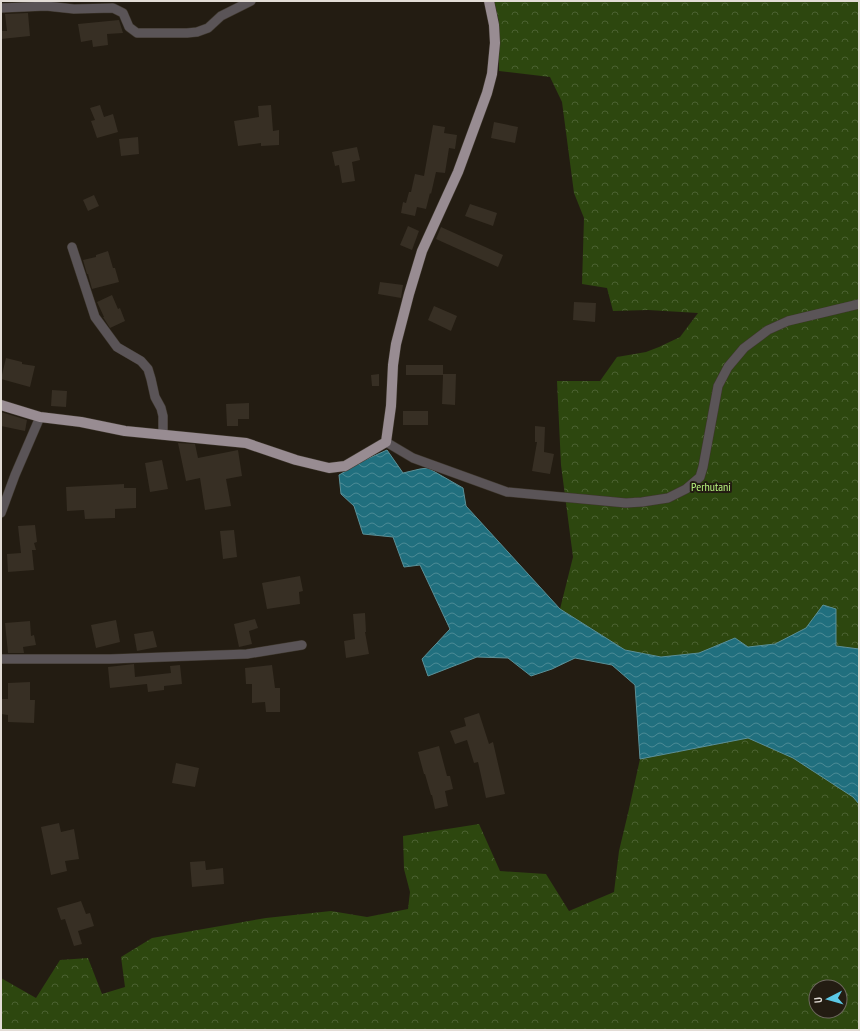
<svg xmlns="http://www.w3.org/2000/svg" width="860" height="1031" font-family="'PT Sans Narrow',sans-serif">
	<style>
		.forest { fill: url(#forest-crowns); fill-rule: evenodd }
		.water { fill: url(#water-waves); stroke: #5a9098 }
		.building { fill: #372f24 }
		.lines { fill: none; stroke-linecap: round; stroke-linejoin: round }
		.minor-casing { stroke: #3e372d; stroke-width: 10 }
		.major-casing { stroke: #3e372d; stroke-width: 11 }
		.minor { stroke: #5a5457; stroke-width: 9 }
		.major { stroke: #988c92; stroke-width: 10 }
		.labels { text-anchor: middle; stroke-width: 4; stroke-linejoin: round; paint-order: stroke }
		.park-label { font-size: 12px; fill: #b5f17d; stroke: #231c12 }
	</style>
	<defs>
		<pattern id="forest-crowns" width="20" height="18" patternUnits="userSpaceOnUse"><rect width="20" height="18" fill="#2d470f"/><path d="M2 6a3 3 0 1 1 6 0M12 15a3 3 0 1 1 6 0" fill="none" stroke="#4b6131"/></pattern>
		<pattern id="water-waves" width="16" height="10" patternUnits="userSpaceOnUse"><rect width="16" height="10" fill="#206f7e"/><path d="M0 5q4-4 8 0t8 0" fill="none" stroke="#4b8a95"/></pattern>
	</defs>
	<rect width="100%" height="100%" fill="#231c12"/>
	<g class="forest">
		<polygon points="494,1 859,1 859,649 836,646 836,609 806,628 775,644 748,648 735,638 699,653 661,657 625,650 560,609 573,557 561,465 557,381 600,381 617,357 646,352 659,347 680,337 698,313 648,310 613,311 607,288 582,284 584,218 574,193 562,102 550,77 499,71 499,22"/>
		<path d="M748,738L793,758L853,797L859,804V1030H1V978L36,998L60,960L88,958L102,994L125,987L121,957L152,938L266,918L331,911L367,917L408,909L410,892L404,869L403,836L479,824L500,871L546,874L569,911L614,892L619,851L629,809L640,759ZM816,987H840V1011H816Z"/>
	</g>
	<polygon class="water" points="387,450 403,473 420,469 428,468 463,488 466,506 560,609 625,650 661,657 699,653 735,638 748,647 775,644 806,628 823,605 836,609 836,646 859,649 859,804 853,797 793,758 748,738 640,759 635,685 612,665 575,658 552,669 531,676 508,658 477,657 428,676 422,659 450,629 420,565 404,567 393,537 363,534 354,506 341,494 339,475 365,460"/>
	<g class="building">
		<polygon points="28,13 30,36 1,39 1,31 7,31 5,14"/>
		<polygon points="119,20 123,33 107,34 108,45 93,47 92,40 81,42 78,24"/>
		<polygon points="100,105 104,117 113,114 118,132 97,138 91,121 95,120 90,108"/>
		<polygon points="271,105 273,131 279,130 279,145 261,146 261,143 238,146 234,121 259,117 258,106"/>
		<polygon points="494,122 518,127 515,143 491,138"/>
		<polygon points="433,125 445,127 444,133 457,135 455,149 449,148 445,173 436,172 431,194 430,193 426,209 417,207 415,216 401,213 403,202 406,203 409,192 411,192 415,174 424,176"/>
		<polygon points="138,137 139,154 121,156 119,139"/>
		<polygon points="357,147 360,160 352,162 355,181 342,183 339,165 335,166 332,152"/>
		<polygon points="94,195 99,206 88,211 83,200"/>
		<polygon points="470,204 497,213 493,226 465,216"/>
		<polygon points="408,226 419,231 412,250 400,245"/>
		<polygon points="441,227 503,255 498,267 436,239"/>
		<polygon points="108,251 113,268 115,268 119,282 92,289 88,274 87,274 83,260 96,257 96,255"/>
		<polygon points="380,282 403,285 401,298 378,294"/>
		<polygon points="112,295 118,309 120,308 125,321 110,328 103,317 104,317 97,302"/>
		<polygon points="574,302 596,303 595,322 573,320"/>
		<polygon points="434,306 457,316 451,331 428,320"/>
		<polygon points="6,358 22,362 22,364 35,366 30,387 1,379"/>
		<polygon points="406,365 443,365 443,374 456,374 455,405 442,404 443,375 406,375"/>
		<polygon points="379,374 379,386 372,386 371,375"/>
		<polygon points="52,390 67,391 66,407 51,406"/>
		<polygon points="249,403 249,419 238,419 238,426 227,426 226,404"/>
		<rect x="403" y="411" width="25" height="14"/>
		<polygon points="1,412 27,420 25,431 1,426"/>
		<polygon points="535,426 545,427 544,452 554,454 550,474 532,471 537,442 535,442"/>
		<polygon points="178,443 195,444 198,458 238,450 242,476 226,479 231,506 205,510 200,478 186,481"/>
		<polygon points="162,460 168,489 150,492 145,463"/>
		<polygon points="124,484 124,488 136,488 136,508 115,509 115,518 85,519 84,510 67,511 66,487"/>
		<polygon points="35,525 37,542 34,543 36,550 32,550 34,570 8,572 7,554 21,553 18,526"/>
		<polygon points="234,530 237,557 223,559 220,531"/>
		<polygon points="300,576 303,591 299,592 300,604 267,609 262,583"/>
		<polygon points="365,613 366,632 365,632 369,654 346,658 344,641 355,639 353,614"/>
		<polygon points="255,619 258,628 249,631 252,644 239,647 234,624"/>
		<polygon points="116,620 120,642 96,648 91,625"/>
		<polygon points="30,621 31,636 34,635 36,645 23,647 24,653 8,653 5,623"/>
		<polygon points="153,631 157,647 137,651 134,634"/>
		<polygon points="134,664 135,677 171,673 170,666 180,665 182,684 164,686 164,690 148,692 147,684 110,688 108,667"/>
		<polygon points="272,665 275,688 280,688 280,712 266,712 265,702 252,703 252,684 246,684 245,668"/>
		<polygon points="30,682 30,700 35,700 34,723 8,722 8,715 1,714 1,699 8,699 8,683"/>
		<polygon points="479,713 489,744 493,742 505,794 486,798 478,762 474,763 467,740 455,744 450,731 466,726 464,718"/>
		<polygon points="439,746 447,776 450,776 453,789 445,791 448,806 435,809 432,795 431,795 425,774 424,774 418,752"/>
		<polygon points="176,763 199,768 195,787 172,783"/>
		<polygon points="59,823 61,832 74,829 79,859 65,861 67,871 51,875 41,827"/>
		<polygon points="205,861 206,870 223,868 224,884 192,887 190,862"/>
		<polygon points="81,901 86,914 90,913 94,926 78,931 82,944 74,946 65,919 61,920 57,908"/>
	</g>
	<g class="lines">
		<defs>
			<g id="minor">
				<polyline points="1,8 46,6 74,9 113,8 123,13 129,27 137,33 187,33 197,32 208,28 221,16 251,1"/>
				<polyline points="72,247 95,317 117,347 141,361 148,369 151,379 155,397 161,408 163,416 163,435"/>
				<polyline points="386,442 413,458 507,492 626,503 642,502 668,498 686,489 700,477 703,467 718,386 728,367 744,348 768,330 788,321 859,304"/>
				<polyline points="1,513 15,475 40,417"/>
				<polyline points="1,659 110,659 247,654 302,645"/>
			</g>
			<polyline id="major" points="1,405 40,417 81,422 125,431 246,443 296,460 329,468 345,466 386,442 391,406 393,365 396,344 409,294 422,251 458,172 487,93 492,74 495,43 494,25 489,1"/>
		</defs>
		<use href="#minor" class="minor-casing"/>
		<use href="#major" class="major-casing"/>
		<use href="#minor" class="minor"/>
		<use href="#major" class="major"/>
	</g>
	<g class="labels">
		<g class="park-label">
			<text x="711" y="491">Perhutani</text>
		</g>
	</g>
	<rect width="860" height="1031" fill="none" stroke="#e2dcd6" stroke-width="4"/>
	<g transform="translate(828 999) rotate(264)"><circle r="19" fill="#231c12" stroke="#6f6960"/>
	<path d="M0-3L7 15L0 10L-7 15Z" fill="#5bc8e6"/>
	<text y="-6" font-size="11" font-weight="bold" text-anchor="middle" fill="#e2dcd6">U</text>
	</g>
</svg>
